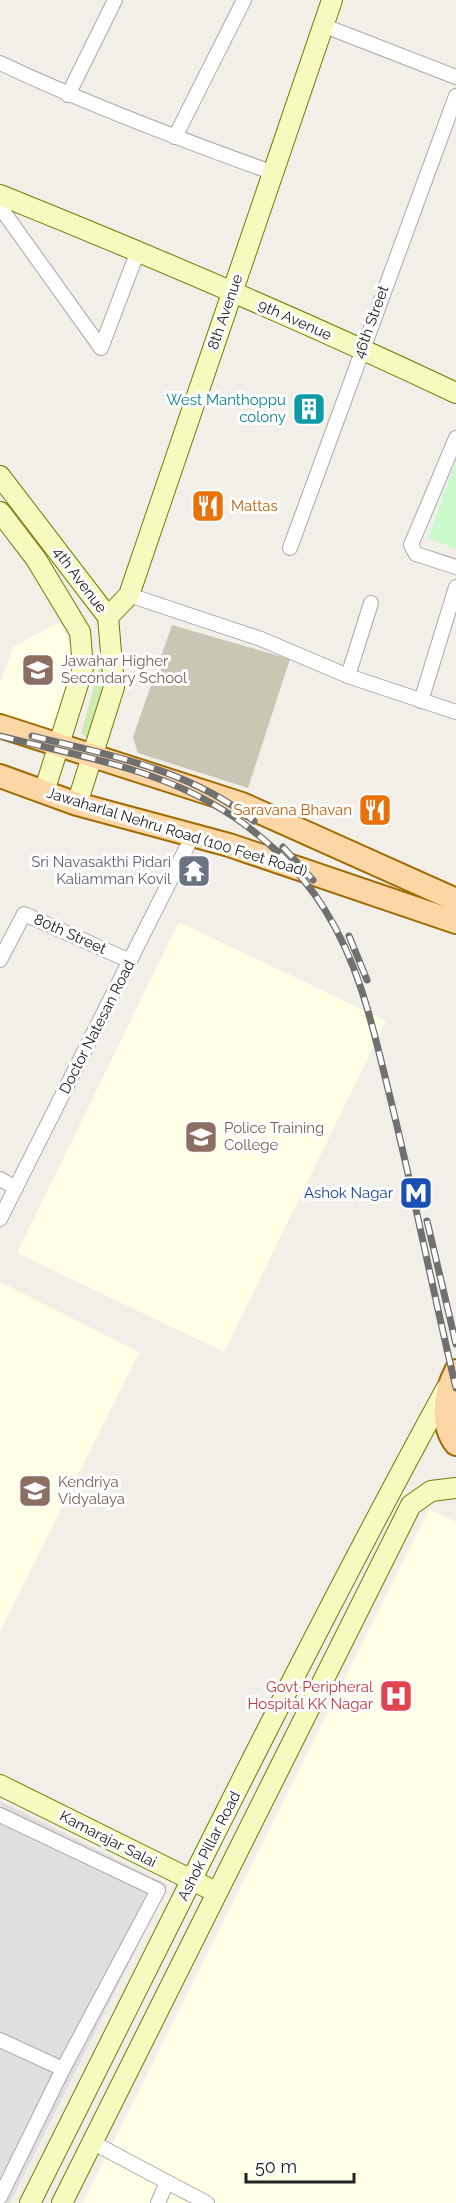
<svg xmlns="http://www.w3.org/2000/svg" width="456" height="2203" font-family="Raleway,sans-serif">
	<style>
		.residential { fill: #e0dfdf }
		.education { fill: #ffffe5 }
		.construction { fill: #c7c7b4 }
		.grass { fill: #cdebb0 }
		.park { fill: #c8facc }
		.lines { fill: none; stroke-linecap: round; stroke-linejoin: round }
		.street-casing { stroke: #a9a9a9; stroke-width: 16 }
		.secondary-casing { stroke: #707d05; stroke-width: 22 }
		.primary-casing { stroke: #a06b00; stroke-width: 26 }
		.street { stroke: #fff; stroke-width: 14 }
		.secondary { stroke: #f7fabf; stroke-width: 20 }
		.primary { stroke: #fcd6a4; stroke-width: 22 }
		.rail-casing { stroke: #707070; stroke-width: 7 }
		.rail { stroke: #fff; stroke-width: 4.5; stroke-dasharray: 14; stroke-linecap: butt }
		.labels { text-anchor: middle; stroke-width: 6; stroke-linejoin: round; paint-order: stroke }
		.street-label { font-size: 15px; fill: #222; stroke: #fff }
		.culture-label { font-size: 15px; fill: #0d838f; stroke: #fff; text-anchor: end }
		.food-label { font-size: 15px; fill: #c56008; stroke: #fff; text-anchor: start }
		.education-label { font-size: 15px; fill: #785e54; stroke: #fff; text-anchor: start }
		.worship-label { font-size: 15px; fill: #5b616d; stroke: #fff; text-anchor: end }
		.transit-label { font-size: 15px; fill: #164399; stroke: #fff; text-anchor: end }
		.health-label { font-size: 15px; fill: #be3a42; stroke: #fff; text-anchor: end }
	</style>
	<rect width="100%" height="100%" fill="#f2efe9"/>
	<polygon class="residential" points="0,1801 168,1885 10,2203 0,2203"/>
	<g class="education">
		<polygon points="59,622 76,656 51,732 0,716 0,684 13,647"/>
		<polygon points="179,922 386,1021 224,1352 17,1253"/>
		<polygon points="0,1282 139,1352 0,1631"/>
		<polygon points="429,1509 456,1522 456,2203 83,2203"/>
	</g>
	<polygon class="construction" points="172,625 290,659 248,788 138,753 133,737"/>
	<polygon class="grass" points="105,646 115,675 88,739 81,733"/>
	<polygon class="park" points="456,461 456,549 428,538"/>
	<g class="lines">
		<defs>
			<g id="street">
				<polyline points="322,25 456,77"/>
				<path d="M0,63C89,105 179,139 271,172"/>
				<polyline points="68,95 115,0"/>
				<polyline points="175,137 244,0"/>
				<polyline points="0,207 101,348 138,251"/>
				<polyline points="456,438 411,545 416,554 456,567"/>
				<polyline points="290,548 456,96"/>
				<polyline points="129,595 261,639 348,676 456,712"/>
				<polyline points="348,676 371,603"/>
				<polyline points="421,701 456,587"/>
				<polyline points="0,960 24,914 130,961"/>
				<polyline points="0,1179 16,1188"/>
				<polyline points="0,1219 193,835"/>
				<polyline points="0,1815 158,1890 63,2069 0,2197"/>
				<polyline points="0,2040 63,2069"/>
				<polyline points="92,2142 167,2182"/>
				<polyline points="158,2203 167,2182 207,2203"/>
			</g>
			<g id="secondary">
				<path d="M0,195C154,257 306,322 456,393"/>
				<polyline points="0,476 108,617 114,687 77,804"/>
				<polyline points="0,512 36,559 80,632 83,668 44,792"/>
				<polyline points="108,617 129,595 332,0"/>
				<polyline points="0,1785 216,1892"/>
				<path d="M30,2203C167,1931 300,1656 446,1389"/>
				<polyline points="62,2203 411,1505 431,1491 456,1488"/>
			</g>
			<g id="primary">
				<polyline points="0,726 242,804 456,900"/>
				<polyline points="0,776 77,804 229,845 456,922"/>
				<path d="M456,1371C445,1392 440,1424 456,1444"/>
			</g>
		</defs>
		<use href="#street" class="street-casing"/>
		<use href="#secondary" class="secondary-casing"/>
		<use href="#primary" class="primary-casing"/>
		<use href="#street" class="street"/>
		<use href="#secondary" class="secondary"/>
		<use href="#primary" class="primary"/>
		<defs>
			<g id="rail">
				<path d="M0,736C70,754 148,767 211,803C256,828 298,866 325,910C361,967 374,1033 390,1097C414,1194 433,1292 456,1388"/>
				<path d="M32,736C110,755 190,770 254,821"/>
				<polyline points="283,847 313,880"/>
				<polyline points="349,936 367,980"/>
				<polyline points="427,1221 456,1344"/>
			</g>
		</defs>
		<use href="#rail" class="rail-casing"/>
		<use href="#rail" class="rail"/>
	</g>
	<defs>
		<symbol id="building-square" viewBox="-11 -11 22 22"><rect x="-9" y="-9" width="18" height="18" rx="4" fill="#0f9aa8" stroke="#fff"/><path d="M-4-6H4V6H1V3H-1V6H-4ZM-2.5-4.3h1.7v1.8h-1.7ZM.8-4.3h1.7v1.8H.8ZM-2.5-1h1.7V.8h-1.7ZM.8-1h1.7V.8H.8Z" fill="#fff"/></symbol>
		<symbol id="restaurant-square" viewBox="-11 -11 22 22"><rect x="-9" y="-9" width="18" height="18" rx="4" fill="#e8710a" stroke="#fff"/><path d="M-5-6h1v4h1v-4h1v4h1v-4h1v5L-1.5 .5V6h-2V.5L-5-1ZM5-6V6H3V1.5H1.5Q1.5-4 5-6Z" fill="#fff"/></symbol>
		<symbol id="school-square" viewBox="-11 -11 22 22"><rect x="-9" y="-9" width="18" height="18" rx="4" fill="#8d6e63" stroke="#fff"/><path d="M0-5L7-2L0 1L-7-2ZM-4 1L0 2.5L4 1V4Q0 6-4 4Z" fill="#fff"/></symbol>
		<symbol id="temple-square" viewBox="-11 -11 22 22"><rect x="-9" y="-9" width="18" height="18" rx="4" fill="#6b7280" stroke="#fff"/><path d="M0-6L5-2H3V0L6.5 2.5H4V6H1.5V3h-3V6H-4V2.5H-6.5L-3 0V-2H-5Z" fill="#fff"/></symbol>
		<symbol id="university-square" viewBox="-11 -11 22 22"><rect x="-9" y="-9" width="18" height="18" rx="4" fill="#8d6e63" stroke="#fff"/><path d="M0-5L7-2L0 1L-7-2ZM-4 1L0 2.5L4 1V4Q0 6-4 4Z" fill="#fff"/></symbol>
		<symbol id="metro-square" viewBox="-11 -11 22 22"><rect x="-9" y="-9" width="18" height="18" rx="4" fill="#1a4fb4" stroke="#fff"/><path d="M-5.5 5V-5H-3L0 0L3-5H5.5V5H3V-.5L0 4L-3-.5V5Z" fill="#fff"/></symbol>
		<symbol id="hospital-square" viewBox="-11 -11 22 22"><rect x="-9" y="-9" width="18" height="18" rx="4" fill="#e0444e" stroke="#fff"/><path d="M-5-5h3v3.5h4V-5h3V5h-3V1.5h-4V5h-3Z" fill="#fff"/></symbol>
	</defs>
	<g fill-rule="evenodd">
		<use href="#building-square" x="290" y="390" width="38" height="38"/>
		<use href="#restaurant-square" x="189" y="487" width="38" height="38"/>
		<use href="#school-square" x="19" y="651" width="38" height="38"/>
		<use href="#restaurant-square" x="356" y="791" width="38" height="38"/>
		<use href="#temple-square" x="175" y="852" width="38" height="38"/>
		<use href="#university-square" x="182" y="1118" width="38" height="38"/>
		<use href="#metro-square" x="397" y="1174" width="38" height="38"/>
		<use href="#school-square" x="16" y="1472" width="38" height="38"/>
		<use href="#hospital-square" x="377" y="1677" width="38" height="38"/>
	</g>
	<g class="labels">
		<g class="street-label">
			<text transform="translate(225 312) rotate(-71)" y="5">8th Avenue</text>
			<text transform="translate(295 320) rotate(24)" y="5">9th Avenue</text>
			<text transform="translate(371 322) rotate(-70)" y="5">46th Street</text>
			<text transform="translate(80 580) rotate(53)" y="5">4th Avenue</text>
			<text transform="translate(177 832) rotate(17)" y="5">Jawaharlal Nehru Road (100 Feet Road)</text>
			<text transform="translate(70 934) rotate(24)" y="5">80th Street</text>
			<text transform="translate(97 1027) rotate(-63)" y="5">Doctor Natesan Road</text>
			<text transform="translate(108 1839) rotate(27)" y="5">Kamarajar Salai</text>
			<text transform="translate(209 1846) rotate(-63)" y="5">Ashok Pillar Road</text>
		</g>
		<g class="culture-label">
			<text x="286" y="405">West Manthoppu<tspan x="286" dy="17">colony</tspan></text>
		</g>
		<g class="food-label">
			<text x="231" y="511">Mattas</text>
			<text x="352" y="815" text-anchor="end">Saravana Bhavan</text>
		</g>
		<g class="education-label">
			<text x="61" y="666">Jawahar Higher<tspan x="61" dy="17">Secondary School</tspan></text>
			<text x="224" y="1133">Police Training<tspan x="224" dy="17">College</tspan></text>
			<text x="58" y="1487">Kendriya<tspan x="58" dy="17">Vidyalaya</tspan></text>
		</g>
		<g class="worship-label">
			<text x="171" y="867">Sri Navasakthi Pidari<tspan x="171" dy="17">Kaliamman Kovil</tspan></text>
		</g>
		<g class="transit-label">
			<text x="393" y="1198">Ashok Nagar</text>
		</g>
		<g class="health-label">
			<text x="373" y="1692">Govt Peripheral<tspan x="373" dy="17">Hospital KK Nagar</tspan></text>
		</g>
	</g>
	<path d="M246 2173v9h108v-9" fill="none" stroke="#222222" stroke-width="3"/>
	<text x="255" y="2173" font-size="18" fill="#222222" stroke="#ffffff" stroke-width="4.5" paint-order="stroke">50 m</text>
</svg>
